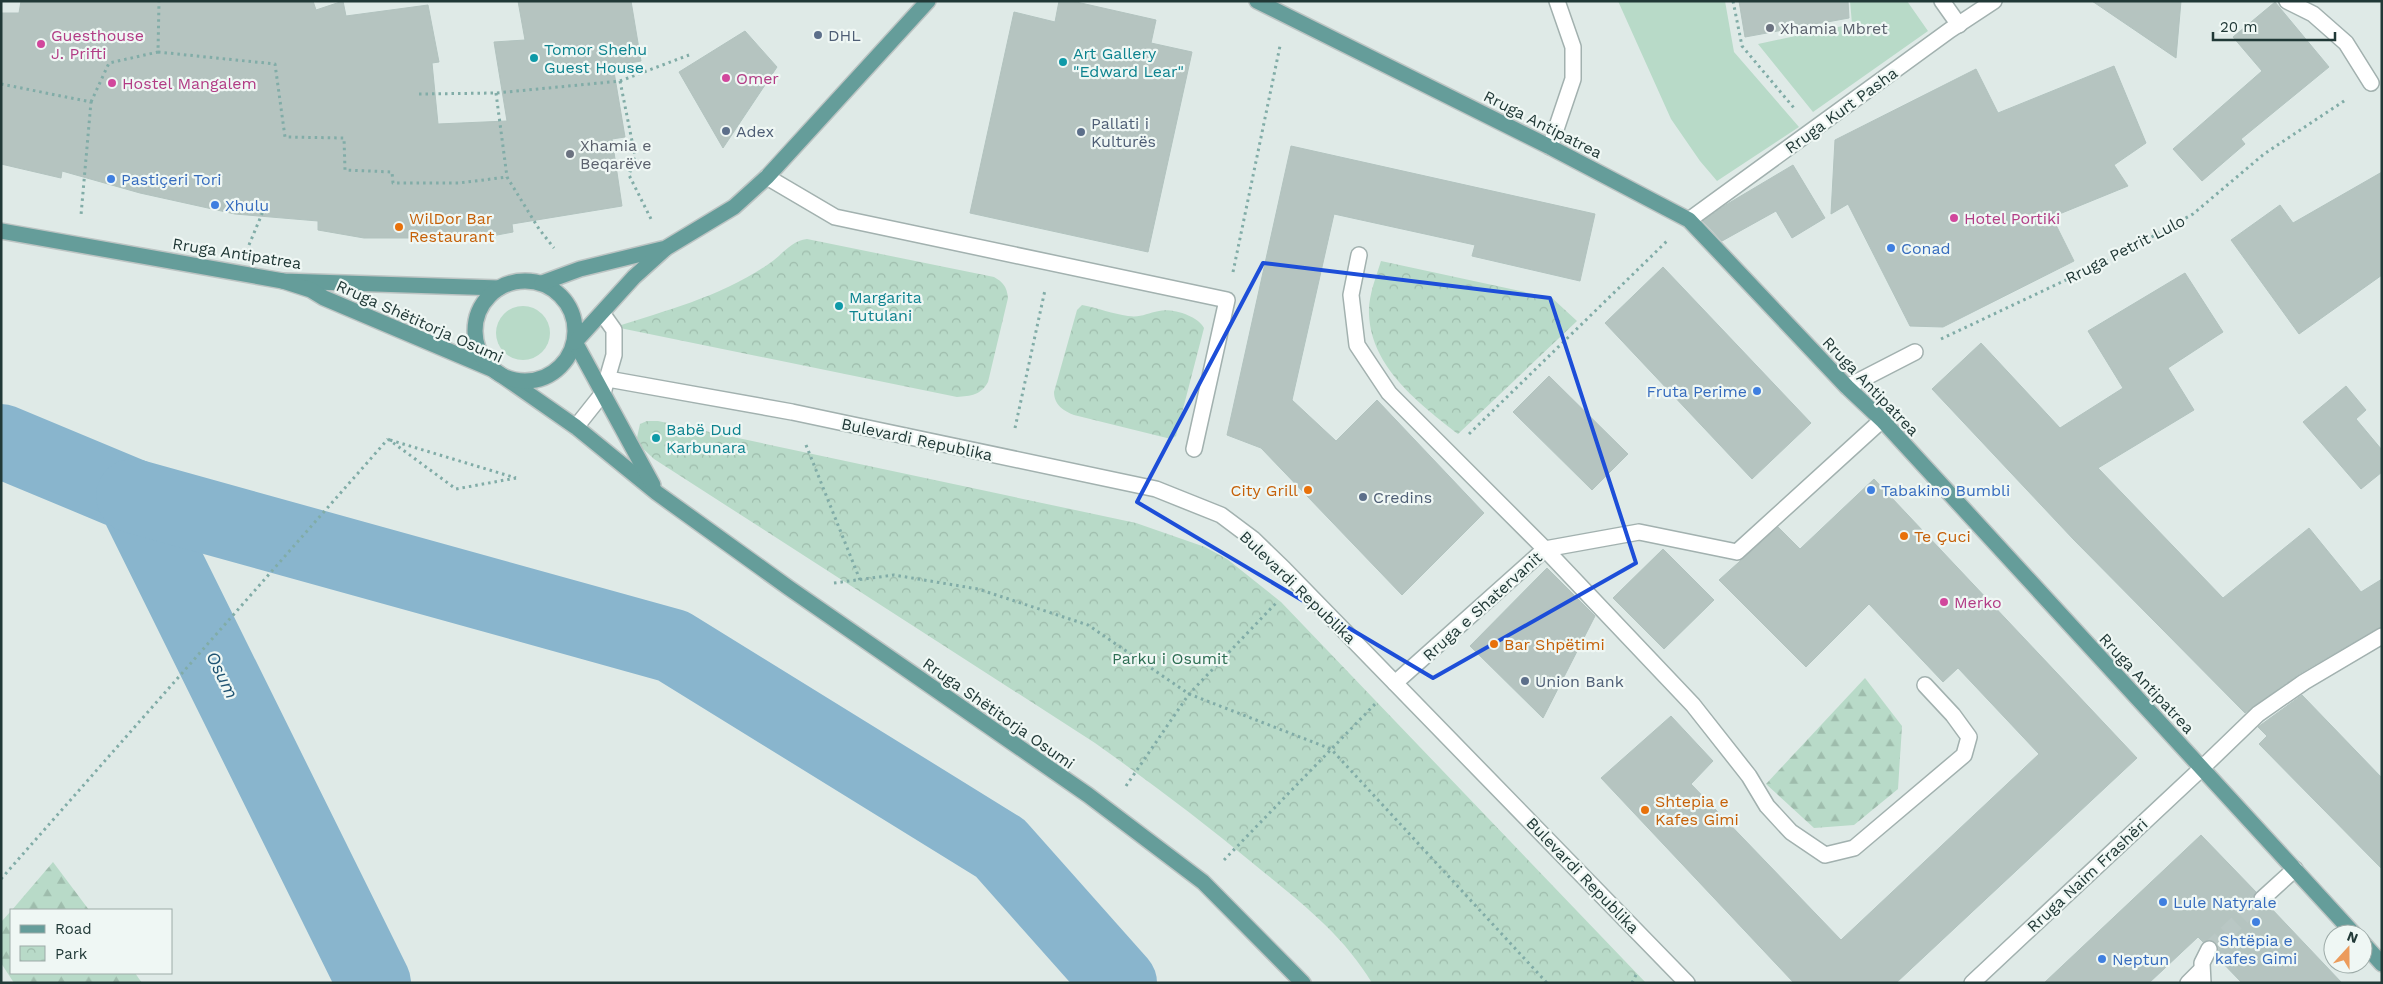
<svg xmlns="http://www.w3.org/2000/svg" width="2383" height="984" font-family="'Work Sans',sans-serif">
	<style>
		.grass { fill: #b8dac8 }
		.forest { fill: url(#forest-firs) }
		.park { fill: url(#park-crowns) }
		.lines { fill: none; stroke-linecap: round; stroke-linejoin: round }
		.river { stroke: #89b5cd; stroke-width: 74 }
		.building { fill: #b5c4c0; stroke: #b2c3bf }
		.minor-tunnel { stroke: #b9c7c4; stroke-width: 15; stroke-dasharray: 15 8; stroke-linecap: butt }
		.minor-casing { stroke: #a2b1af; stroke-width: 18 }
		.major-casing { stroke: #bcc4c3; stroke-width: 18 }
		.path { stroke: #81aca7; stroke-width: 3; stroke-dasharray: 2.5 4; stroke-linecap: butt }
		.minor { stroke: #fff; stroke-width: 15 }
		.major { stroke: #659d9a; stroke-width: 15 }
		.marked { fill: none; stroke: #1d4ed8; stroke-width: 4; stroke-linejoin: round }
		.worship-dot { fill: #6b7280; stroke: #eff7f4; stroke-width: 2 }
		.service-dot { fill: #5c6f8a; stroke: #eff7f4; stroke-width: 2 }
		.hotel-dot { fill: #d1479c; stroke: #eff7f4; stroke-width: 2 }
		.culture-dot { fill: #0f9aa8; stroke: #eff7f4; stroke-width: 2 }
		.shop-dot { fill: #3f7fe0; stroke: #eff7f4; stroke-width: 2 }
		.food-dot { fill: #e8710a; stroke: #eff7f4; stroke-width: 2 }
		.labels { text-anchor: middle; stroke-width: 4.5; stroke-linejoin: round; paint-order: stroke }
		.worship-label { font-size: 16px; fill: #5b616d; stroke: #eff7f4; text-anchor: start }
		.hotel-label { font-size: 16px; fill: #b23c85; stroke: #eff7f4; text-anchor: start }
		.service-label { font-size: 16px; fill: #4e5e75; stroke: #eff7f4; text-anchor: start }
		.culture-label { font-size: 16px; fill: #0d838f; stroke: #eff7f4; text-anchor: start }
		.street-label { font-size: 16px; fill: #213937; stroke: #eff7f4 }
		.shop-label { font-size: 16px; fill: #366cbe; stroke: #eff7f4; text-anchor: start }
		.food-label { font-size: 16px; fill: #c56008; stroke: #eff7f4; text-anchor: start }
		.park-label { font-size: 16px; fill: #2d6e53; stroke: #eff7f4 }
		.water-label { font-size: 18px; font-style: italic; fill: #1e5372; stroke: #eff7f4 }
	</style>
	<defs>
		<pattern id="forest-firs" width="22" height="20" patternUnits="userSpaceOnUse" patternTransform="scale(1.25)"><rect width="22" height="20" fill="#b8dac8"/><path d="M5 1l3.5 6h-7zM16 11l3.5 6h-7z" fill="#9ebcac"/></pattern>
		<pattern id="park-crowns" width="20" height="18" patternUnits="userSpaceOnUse" patternTransform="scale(1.25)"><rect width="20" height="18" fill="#b8dac8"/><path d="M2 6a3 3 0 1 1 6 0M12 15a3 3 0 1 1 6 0" fill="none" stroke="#9ebcac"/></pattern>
	</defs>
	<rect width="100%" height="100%" fill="#dfeae7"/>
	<g class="grass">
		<polygon points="1618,1 1725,1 1734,52 1799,127 1717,181 1700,161 1671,119"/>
		<polygon points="1850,1 1907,1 1928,31 1813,112 1758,44 1852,24"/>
		<circle cx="523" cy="333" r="27"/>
	</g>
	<g class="forest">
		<polygon points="1865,678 1902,726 1898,789 1854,825 1814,828 1766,784"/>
		<polygon points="53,862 89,910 12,910"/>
		<polygon points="11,911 11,973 135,973 142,983 14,983 1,963 1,922"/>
	</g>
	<g class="park">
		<path d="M807,239L994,277C1003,282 1007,287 1008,298L988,382C981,395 971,396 957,397L615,327C668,310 723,296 770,263C782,255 792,240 807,239Z"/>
		<path d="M1381,261L1552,298L1577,321L1458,434C1420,404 1371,368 1369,314C1368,297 1376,277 1381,261Z"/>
		<path d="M1082,305C1098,308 1113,314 1128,316C1141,318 1147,313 1159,311C1172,308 1198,316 1204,328L1176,436L1171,439L1074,415C1064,411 1054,405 1054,392L1077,310Z"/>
		<path d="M647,421H658L1136,523L1205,547L1227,559L1281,602L1646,983H1372C1343,934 1298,900 1255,865C1203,822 1150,782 1095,743L654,459L636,442L640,424Z"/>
	</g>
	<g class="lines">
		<g class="river">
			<polyline points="1,441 133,496 374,983"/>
			<polyline points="133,496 673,646 1000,848 1120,983"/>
		</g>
	</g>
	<g class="building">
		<polygon points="21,1 313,1 316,10 343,1 346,16 428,5 439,62 432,63 438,124 507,121 494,42 525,40 518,1 631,1 641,61 613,66 625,137 612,139 622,206 512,224 513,232 481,238 364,238 318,230 318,221 235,214 140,193 62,171 61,178 1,164 1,13 19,13"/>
		<polygon points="1059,1 1072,1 1156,20 1151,43 1192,52 1148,252 970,213 1014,12 1055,22"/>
		<polygon points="1739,1 1848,1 1849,18 1745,37"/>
		<polygon points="2092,1 2181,1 2176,58"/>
		<polygon points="2275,2 2329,67 2241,139 2245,144 2202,181 2173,149 2262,71 2233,37"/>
		<polygon points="745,31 777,67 723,148 679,72"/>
		<polygon points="2114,66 2146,143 2114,165 2128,186 2052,217 2074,261 1943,327 1910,326 1848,204 1831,214 1835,140 1976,69 1998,113"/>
		<polygon points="1291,146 1595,214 1580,281 1472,256 1475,245 1334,214 1292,400 1336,441 1377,400 1484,513 1402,595 1261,448 1227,435"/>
		<polygon points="1793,165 1825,218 1792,238 1776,211 1722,241 1703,221 1724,206"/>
		<polygon points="2382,172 2382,275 2299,334 2231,240 2280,205 2293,223"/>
		<polygon points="1663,267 1811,423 1752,479 1605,323"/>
		<polygon points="2185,273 2223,332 2168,368 2194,410 2098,468 2223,598 2309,528 2361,592 2382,579 2382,626 2299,674 2245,713 2074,540 1932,389 1981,343 2060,428 2123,388 2088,331"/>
		<polygon points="1549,376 1628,454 1592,490 1513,412"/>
		<polygon points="2346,386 2366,410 2356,419 2382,450 2382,472 2361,489 2303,422"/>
		<polygon points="1874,479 2137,758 1896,983 1794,983 1601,778 1671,716 1713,761 1691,784 1841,940 2039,754 1958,668 1943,682 1869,604 1806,667 1719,580 1778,527 1800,549"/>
		<polygon points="1663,549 1714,600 1664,649 1613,598"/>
		<polygon points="1547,568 1595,616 1543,718 1470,646"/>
		<polygon points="2302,695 2382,778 2382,869 2259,744 2267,736 2258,727"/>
		<polygon points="2201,835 2256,892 2253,900 2255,906 2264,908 2269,906 2342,983 2242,983 2216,956 2218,949 2216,943 2209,940 2203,942 2198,937 2149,983 2044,983"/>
	</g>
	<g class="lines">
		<polyline class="minor-tunnel" points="2209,949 2262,899"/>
		<defs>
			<g id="minor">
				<polyline points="1942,1 1959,25"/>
				<polyline points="2287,1 2313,14 2346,43 2371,83"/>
				<polyline points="1550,147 1573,79 1573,47 1557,1"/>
				<polyline points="767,177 835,217 1227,300 1194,449"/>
				<polyline points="1689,220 1950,30 1994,1"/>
				<polyline points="1359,255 1351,295 1357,345 1389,393 1545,549 1693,705 1749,776 1767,806 1791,832 1825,855 1854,848 1964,755 1969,737 1953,715 1925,685"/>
				<polyline points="608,379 792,412 1156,489 1221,515 1253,539 1284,569 1687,983"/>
				<polyline points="1847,387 1915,352"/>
				<polyline points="576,427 603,393 614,355 614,330 602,313"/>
				<polyline points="1395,683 1545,549 1639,532 1737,552 1882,420"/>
				<polyline points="2262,899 2295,869"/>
				<polyline points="1972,983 2202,768 2258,714 2304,682 2382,636"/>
				<polyline points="2188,983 2201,970"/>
				<polyline points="2203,983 2202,963 2209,949"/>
			</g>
			<g id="major">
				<polyline points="1257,1 1550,147 1689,220 1847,387 1882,420 2354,934"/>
				<polyline points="1,231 283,281 499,288"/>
				<polyline points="283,281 311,290 324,298 494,370 576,427 657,493 789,588 1088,795 1203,882 1303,983"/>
				<circle cx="525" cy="331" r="50"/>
				<polyline points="542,283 580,269 666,248 734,207 767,177 928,1"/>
				<polyline points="575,342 653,485"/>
				<polyline points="575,342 634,277 665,249"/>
				<polyline points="2363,943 2382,964"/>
			</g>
		</defs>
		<use href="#minor" class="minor-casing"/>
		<use href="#major" class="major-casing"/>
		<g class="path">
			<polyline points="1733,1 1742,46 1794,108"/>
			<polyline points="158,52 275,64 285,137 344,138 345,170 392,172 393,183 459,183 507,177"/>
			<polyline points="620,81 635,156 629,175 652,221"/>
			<polyline points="1,84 91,102 81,215"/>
			<polyline points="496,93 507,177 539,229 554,248"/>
			<polyline points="419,94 496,93 620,81 689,55"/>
			<polyline points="91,102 109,63 158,52 159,1"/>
			<polyline points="249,245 264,209"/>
			<polyline points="1233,272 1280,46"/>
			<polyline points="1941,339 2121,254 2193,214 2264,154 2347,99"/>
			<polyline points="1015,428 1045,290"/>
			<polyline points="1469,434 1667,241"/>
			<polyline points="388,439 456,489 516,478"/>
			<polyline points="390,440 516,478"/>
			<polyline points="806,445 860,580"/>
			<polyline points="834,583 894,575 978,589 1088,625 1189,694 1331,749 1547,983"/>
			<polyline points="1126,786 1189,694 1277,602"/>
			<polyline points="1224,860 1376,703"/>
			<polyline points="1,879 388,439"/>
			<polyline points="1632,983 1637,973"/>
		</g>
		<use href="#minor" class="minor"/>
		<use href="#major" class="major"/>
	</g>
	<path class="marked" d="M1263,263L1550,298L1636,563L1433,678L1137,502Z"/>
	<g class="worship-dot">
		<circle cx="1770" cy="28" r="5"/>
		<circle cx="570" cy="154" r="5"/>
	</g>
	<g class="service-dot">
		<circle cx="818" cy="35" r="5"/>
		<circle cx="726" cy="131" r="5"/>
		<circle cx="1081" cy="132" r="5"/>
		<circle cx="1363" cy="497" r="5"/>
		<circle cx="1525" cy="681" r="5"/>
	</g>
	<g class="hotel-dot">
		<circle cx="41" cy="44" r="5"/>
		<circle cx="726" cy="78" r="5"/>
		<circle cx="112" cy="83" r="5"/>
		<circle cx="1954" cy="218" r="5"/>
		<circle cx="1944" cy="602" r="5"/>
	</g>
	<g class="culture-dot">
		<circle cx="534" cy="58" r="5"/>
		<circle cx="1063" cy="62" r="5"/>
		<circle cx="839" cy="306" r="5"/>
		<circle cx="656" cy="438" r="5"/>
	</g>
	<g class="shop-dot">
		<circle cx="111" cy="179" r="5"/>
		<circle cx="215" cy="205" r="5"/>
		<circle cx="1891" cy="248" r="5"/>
		<circle cx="1757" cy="391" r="5"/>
		<circle cx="1871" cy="490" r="5"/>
		<circle cx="2163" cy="902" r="5"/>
		<circle cx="2256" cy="922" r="5"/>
		<circle cx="2102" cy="959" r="5"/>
	</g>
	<g class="food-dot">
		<circle cx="399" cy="227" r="5"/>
		<circle cx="1308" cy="490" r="5"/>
		<circle cx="1904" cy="536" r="5"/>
		<circle cx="1494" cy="644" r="5"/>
		<circle cx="1645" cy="810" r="5"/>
	</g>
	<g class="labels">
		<g class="worship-label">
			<text x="1780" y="34">Xhamia Mbret</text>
			<text x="580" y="151">Xhamia e<tspan x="580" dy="18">Beqarëve</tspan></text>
		</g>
		<g class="hotel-label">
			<text x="51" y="41">Guesthouse<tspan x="51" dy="18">J. Prifti</tspan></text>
			<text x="736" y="84">Omer</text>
			<text x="122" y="89">Hostel Mangalem</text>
			<text x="1964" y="224">Hotel Portiki</text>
			<text x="1954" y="608">Merko</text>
		</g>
		<g class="service-label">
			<text x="828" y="41">DHL</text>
			<text x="1091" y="129">Pallati i<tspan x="1091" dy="18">Kulturës</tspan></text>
			<text x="736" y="137">Adex</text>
			<text x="1373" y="503">Credins</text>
			<text x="1535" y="687">Union Bank</text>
		</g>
		<g class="culture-label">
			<text x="544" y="55">Tomor Shehu<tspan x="544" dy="18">Guest House</tspan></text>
			<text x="1073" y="59">Art Gallery<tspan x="1073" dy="18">"Edward Lear"</tspan></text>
			<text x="849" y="303">Margarita<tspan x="849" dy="18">Tutulani</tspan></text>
			<text x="666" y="435">Babë Dud<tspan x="666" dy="18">Karbunara</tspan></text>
		</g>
		<g class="street-label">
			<text transform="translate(1841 110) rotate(-36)" y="6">Rruga Kurt Pasha</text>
			<text transform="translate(1543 124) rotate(27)" y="6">Rruga Antipatrea</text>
			<text transform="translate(2125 249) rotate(-27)" y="6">Rruga Petrit Lulo</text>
			<text transform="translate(237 253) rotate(9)" y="6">Rruga Antipatrea</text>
			<text transform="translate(420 321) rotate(24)" y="6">Rruga Shëtitorja Osumi</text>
			<text transform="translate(1871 386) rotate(46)" y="6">Rruga Antipatrea</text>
			<text transform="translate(917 439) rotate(12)" y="6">Bulevardi Republika</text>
			<text transform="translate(1298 587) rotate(44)" y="6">Bulevardi Republika</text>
			<text transform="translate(1482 606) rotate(-42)" y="6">Rruga e Shatervanit</text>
			<text transform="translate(2147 683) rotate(47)" y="6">Rruga Antipatrea</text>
			<text transform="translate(999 713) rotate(35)" y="6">Rruga Shëtitorja Osumi</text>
			<text transform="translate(1583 875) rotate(46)" y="6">Bulevardi Republika</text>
			<text transform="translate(2087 875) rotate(-43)" y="6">Rruga Naim Frashëri</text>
		</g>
		<g class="shop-label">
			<text x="121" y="185">Pastiçeri Tori</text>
			<text x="225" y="211">Xhulu</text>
			<text x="1901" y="254">Conad</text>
			<text x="1747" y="397" text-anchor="end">Fruta Perime</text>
			<text x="1881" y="496">Tabakino Bumbli</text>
			<text x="2173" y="908">Lule Natyrale</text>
			<text x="2256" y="946" text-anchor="middle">Shtëpia e<tspan x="2256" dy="18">kafes Gimi</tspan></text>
			<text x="2112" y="965">Neptun</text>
		</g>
		<g class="food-label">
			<text x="409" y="224">WilDor Bar<tspan x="409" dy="18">Restaurant</tspan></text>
			<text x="1298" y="496" text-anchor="end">City Grill</text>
			<text x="1914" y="542">Te Çuci</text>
			<text x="1504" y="650">Bar Shpëtimi</text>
			<text x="1655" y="807">Shtepia e<tspan x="1655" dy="18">Kafes Gimi</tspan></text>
		</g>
		<g class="park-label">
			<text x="1170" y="664">Parku i Osumit</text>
		</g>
		<g class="water-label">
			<text transform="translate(222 675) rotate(64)" y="6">Osum</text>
		</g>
	</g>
	<rect width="2383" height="984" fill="none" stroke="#213937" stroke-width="5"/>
	<rect x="10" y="909" width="162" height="65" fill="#eff7f4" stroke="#9daba8"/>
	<rect x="20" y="925" width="25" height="8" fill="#659d9a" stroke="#9daba8"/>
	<text x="55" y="934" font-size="15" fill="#213937">Road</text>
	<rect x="20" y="946" width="25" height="15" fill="url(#park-crowns)" stroke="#9daba8"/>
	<text x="55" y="959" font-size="15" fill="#213937">Park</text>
	<g transform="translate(2348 949) rotate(21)"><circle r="24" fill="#eff7f4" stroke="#9daba8"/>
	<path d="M0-4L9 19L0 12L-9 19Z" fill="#ec9b5b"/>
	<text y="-8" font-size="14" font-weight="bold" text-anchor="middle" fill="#213937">N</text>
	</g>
	<path d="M2213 32v8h122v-8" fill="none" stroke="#213937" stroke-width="2.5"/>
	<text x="2220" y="32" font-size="15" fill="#213937" stroke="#eff7f4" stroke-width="4" paint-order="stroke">20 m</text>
</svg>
